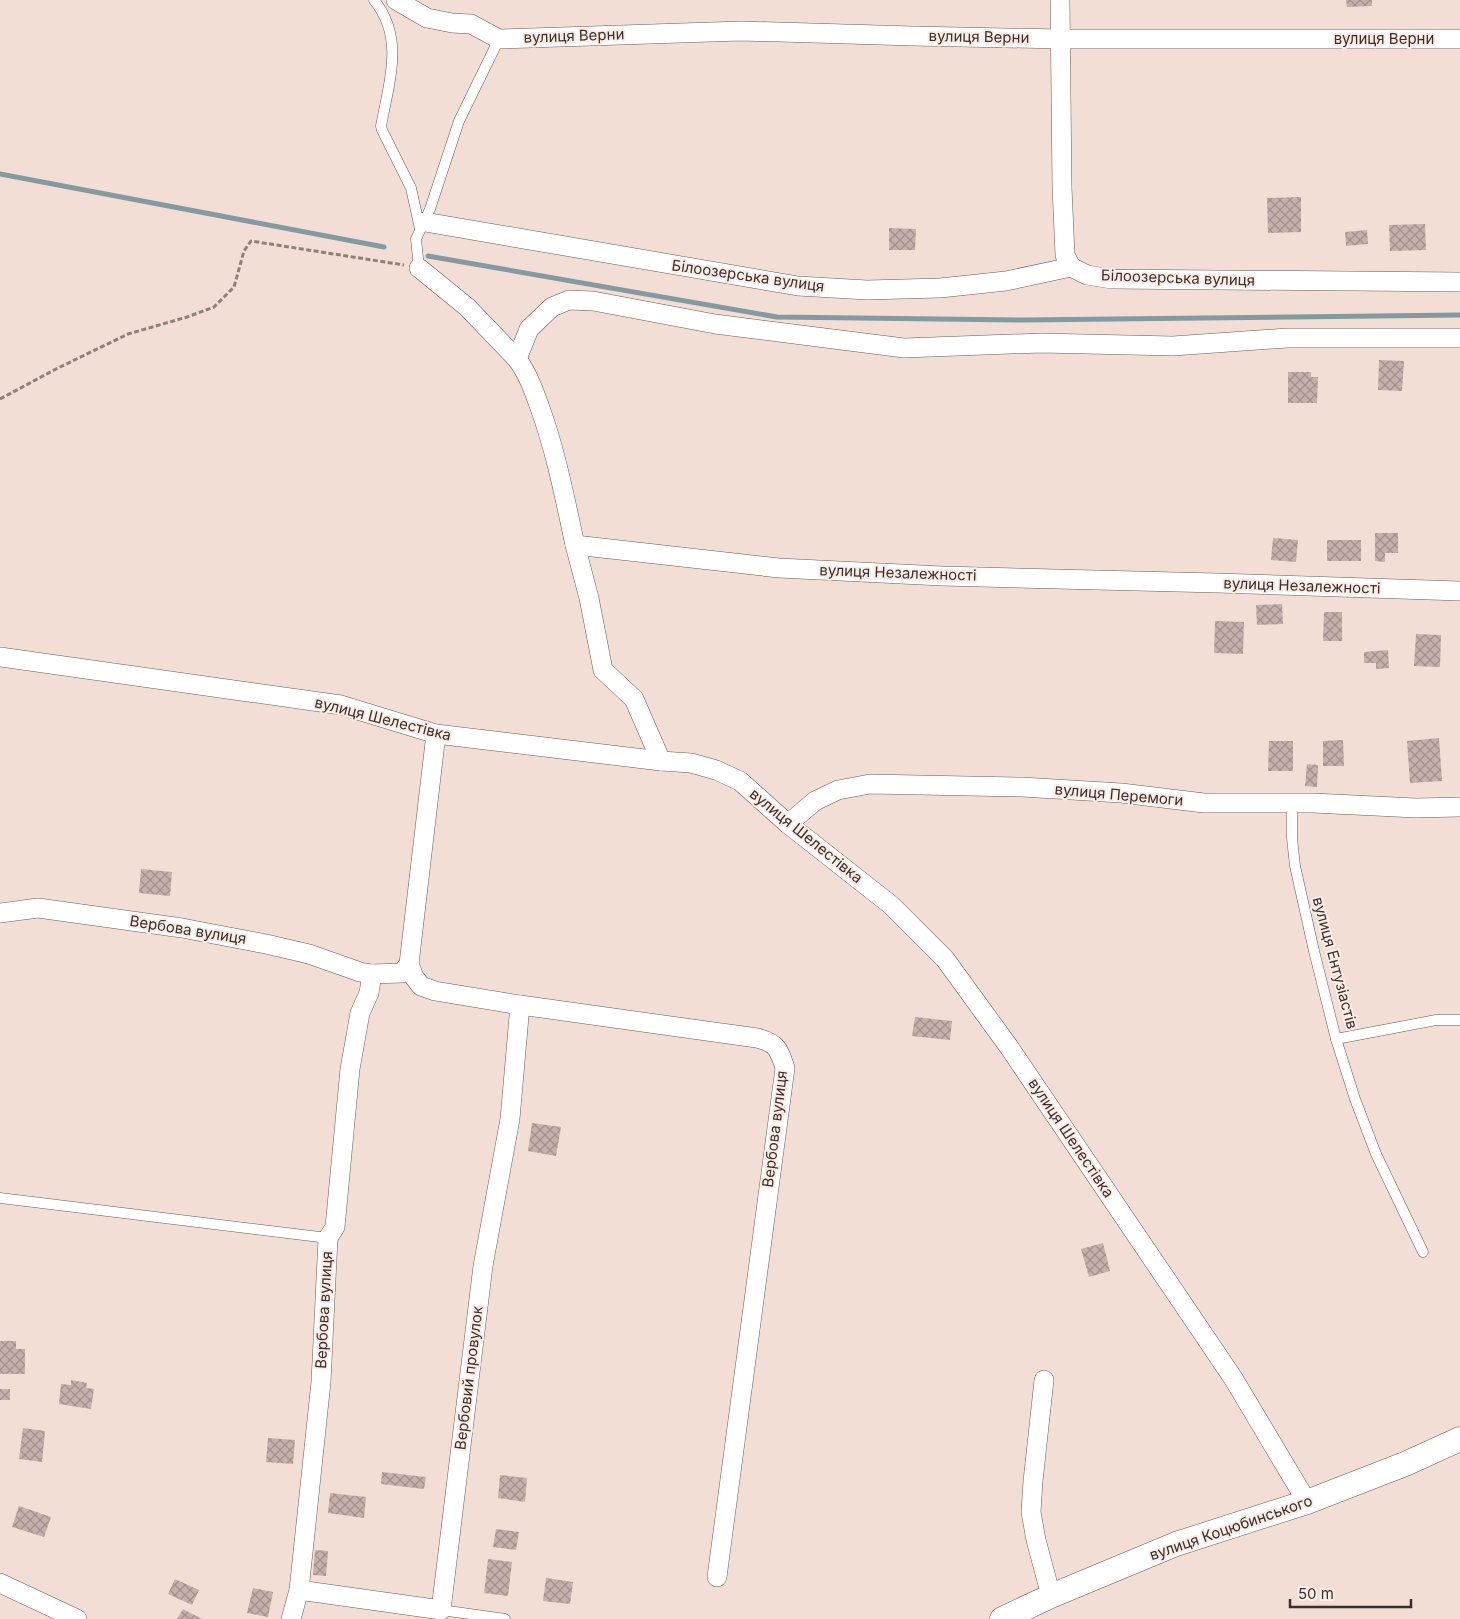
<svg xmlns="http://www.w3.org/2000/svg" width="1460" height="1619" font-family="Inter,sans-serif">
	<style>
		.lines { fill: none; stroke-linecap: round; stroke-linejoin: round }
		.stream { stroke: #839aa0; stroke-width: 5 }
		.building { fill: url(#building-cross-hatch) }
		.service-casing { stroke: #6b5951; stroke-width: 11 }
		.minor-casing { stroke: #6b5951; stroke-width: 20 }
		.tertiary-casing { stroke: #6b5951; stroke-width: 25 }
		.path { stroke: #8e8079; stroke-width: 3; stroke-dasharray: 5 2.5; stroke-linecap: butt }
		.service { stroke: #fff; stroke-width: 10 }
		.minor { stroke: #fff; stroke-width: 19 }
		.tertiary { stroke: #fff; stroke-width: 24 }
		.labels { text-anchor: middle; stroke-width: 4; stroke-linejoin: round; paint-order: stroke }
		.street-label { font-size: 15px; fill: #38302c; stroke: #fdece5 }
	</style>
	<defs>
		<pattern id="building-cross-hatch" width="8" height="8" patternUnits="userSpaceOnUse" patternTransform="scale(1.25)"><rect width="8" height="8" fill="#c6b0ac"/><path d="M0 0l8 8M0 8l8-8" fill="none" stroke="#a2908c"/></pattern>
	</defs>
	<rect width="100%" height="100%" fill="#f3ded5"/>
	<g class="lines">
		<g class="stream">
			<polyline points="0,174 384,247"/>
			<polyline points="428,256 777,317 1024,320 1460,315"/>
		</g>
	</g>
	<g class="building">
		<polygon points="1346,0 1372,0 1372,6 1347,7"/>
		<polygon points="1301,197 1301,232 1268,233 1267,198"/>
		<polygon points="1425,224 1426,250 1390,251 1389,225"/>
		<polygon points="889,228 916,229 915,250 889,250"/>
		<polygon points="1367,230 1368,244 1346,246 1345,232"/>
		<polygon points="1379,360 1404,361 1402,391 1378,390"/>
		<polygon points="1288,372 1311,372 1311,377 1318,377 1317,403 1288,403"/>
		<polygon points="1375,533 1398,533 1398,553 1385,553 1385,562 1375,561"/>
		<polygon points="1273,538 1298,540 1296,562 1271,560"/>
		<rect x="1327" y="540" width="34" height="21"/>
		<polygon points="1282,604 1283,624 1257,625 1256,605"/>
		<polygon points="1324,612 1342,612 1342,641 1323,641"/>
		<polygon points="1215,621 1244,622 1243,654 1214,653"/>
		<polygon points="1416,634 1441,635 1440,667 1414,666"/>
		<polygon points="1388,650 1389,668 1376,669 1376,663 1364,663 1364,652"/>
		<polygon points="1439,738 1442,781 1410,783 1407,741"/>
		<polygon points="1343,740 1344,766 1323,766 1323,741"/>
		<polygon points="1269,741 1293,741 1293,771 1268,771"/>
		<polygon points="1307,764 1318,765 1317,787 1305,786"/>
		<polygon points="141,869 172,872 170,896 139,893"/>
		<polygon points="915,1017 952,1021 950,1040 912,1036"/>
		<polygon points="532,1123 561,1127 556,1156 528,1151"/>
		<polygon points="1103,1243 1110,1271 1089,1277 1081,1249"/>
		<polygon points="0,1341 16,1341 16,1349 25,1349 25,1374 0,1374"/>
		<polygon points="71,1380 87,1383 86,1388 94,1389 91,1409 59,1404 61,1384 71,1385"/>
		<rect x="0" y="1389" width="10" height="11"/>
		<polygon points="23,1428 45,1431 42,1462 19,1459"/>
		<polygon points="268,1438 295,1440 293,1464 266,1462"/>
		<polygon points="382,1472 426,1477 424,1489 381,1484"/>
		<polygon points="500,1475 527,1478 525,1502 498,1498"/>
		<polygon points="330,1493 366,1497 364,1518 328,1513"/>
		<polygon points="19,1506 51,1517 44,1537 12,1527"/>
		<polygon points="496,1529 519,1532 516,1550 493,1547"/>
		<polygon points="315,1550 328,1551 326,1576 313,1575"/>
		<polygon points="488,1559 512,1562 508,1596 484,1593"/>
		<polygon points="546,1578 573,1582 570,1604 543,1601"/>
		<polygon points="175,1579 199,1590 192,1605 168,1594"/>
		<polygon points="253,1588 273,1592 268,1617 247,1613"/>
		<polygon points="183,1609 202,1619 177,1619"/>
	</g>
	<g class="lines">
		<defs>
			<g id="service">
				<path d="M374,0C405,38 389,82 381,126L382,130L411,188L420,229"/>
				<polyline points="419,268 416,239 430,209 459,121 499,39"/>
				<polyline points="1292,803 1292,838 1295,866 1314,951 1336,1039 1436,1020 1460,1020"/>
				<polyline points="1336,1039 1355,1099 1376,1154 1423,1252"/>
				<polyline points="0,1198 328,1238"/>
				<polyline points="441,1610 505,1619"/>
			</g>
			<g id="minor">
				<polyline points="396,0 427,18 452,23 471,24 499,39 741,31 913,36 1060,39 1460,39"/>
				<polyline points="1060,0 1062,187 1065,255 1071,267"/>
				<polyline points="425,222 798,286 867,290 940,288 1006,281 1071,267 1087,275 1112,279 1460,282"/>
				<path d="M419,268L467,307L517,359C528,374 534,391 540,408C556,452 565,499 575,545"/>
				<polyline points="517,359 529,329 552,307 569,300 593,301 715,324 904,348 1041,343 1173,346 1287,338 1460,338"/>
				<polyline points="0,657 341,705 436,734 661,761 691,763 716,770 740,781 788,824 891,905 945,959 1009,1047 1233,1378 1307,1502"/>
				<polyline points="661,761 634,699 603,670 589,598 575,545 779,568 942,576 1217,583 1460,591"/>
				<polyline points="788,824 815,801 838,790 870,784 1022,787 1121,793 1204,803 1313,803 1416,808 1460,807"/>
				<path d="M0,913L38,908L182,928L266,944L309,954L360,972L372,974L402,973L409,964L414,977L421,986L435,991L520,1005L757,1038C777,1043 779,1049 785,1068L717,1577"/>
				<polyline points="409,964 436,734"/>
				<polyline points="1044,1380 1033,1481 1031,1512 1036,1540 1051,1596"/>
				<polyline points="0,1583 77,1619"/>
				<polyline points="299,1590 441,1610 483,1266 510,1119 520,1005"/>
				<polyline points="291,1619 299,1590 321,1382 328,1238 335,1227 350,1069 360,1013 369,993 372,974"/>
			</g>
			<polyline id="tertiary" points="1002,1619 1051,1596 1176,1544 1307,1502 1405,1464 1460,1439"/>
		</defs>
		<use href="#service" class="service-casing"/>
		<use href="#minor" class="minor-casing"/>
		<use href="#tertiary" class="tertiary-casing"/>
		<polyline class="path" points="0,399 56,369 128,334 187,317 214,307 234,287 244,251 251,241 404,265"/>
		<use href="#service" class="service"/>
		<use href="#minor" class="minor"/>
		<use href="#tertiary" class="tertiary"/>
	</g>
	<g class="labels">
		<g class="street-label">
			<text transform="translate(574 36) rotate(-2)" y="5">вулиця Верни</text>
			<text transform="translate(979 37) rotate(1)" y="5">вулиця Верни</text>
			<text x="1384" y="44">вулиця Верни</text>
			<text transform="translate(748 276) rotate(8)" y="5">Білоозерська вулиця</text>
			<text transform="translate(1178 278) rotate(2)" y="5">Білоозерська вулиця</text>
			<text transform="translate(898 573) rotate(2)" y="5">вулиця Незалежності</text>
			<text transform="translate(1302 586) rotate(2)" y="5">вулиця Незалежності</text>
			<text transform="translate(383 719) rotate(14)" y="5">вулиця Шелестівка</text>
			<text transform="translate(1119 795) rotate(5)" y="5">вулиця Перемоги</text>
			<text transform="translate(806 836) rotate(39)" y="5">вулиця Шелестівка</text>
			<text transform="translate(188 930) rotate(9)" y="5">Вербова вулиця</text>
			<text transform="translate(1335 963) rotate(75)" y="5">вулиця Ентузіастів</text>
			<text transform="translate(775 1129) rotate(-83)" y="5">Вербова вулиця</text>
			<text transform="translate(1071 1138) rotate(56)" y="5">вулиця Шелестівка</text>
			<text transform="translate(324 1310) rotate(-87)" y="5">Вербова вулиця</text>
			<text transform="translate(469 1378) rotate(-83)" y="5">Вербовий провулок</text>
			<text transform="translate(1231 1528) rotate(-19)" y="5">вулиця Коцюбинського</text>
		</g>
	</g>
	<path d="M1290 1599v8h121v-8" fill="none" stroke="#38302c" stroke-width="2.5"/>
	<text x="1298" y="1599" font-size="15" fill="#38302c" stroke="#fdece5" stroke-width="4" paint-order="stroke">50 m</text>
</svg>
